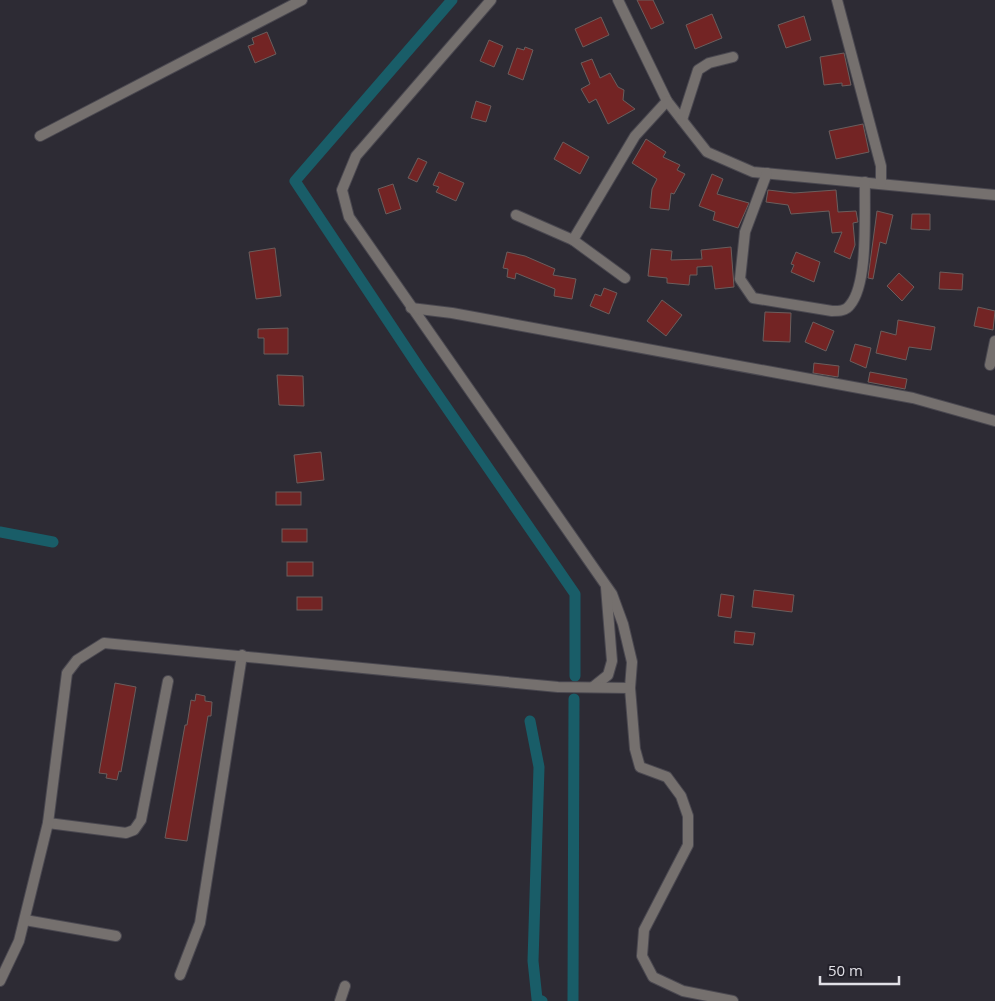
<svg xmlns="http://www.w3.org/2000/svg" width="995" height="1001" font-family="'Open Sans',sans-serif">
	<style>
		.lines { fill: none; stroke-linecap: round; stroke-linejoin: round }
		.canal { stroke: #195d68; stroke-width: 11 }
		.building { fill: #732424; stroke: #6b5e5d }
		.street-casing { stroke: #4a4850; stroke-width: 12 }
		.street { stroke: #75706e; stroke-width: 10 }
	</style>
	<rect width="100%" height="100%" fill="#2d2b34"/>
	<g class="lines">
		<g class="canal">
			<polyline points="452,0 295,181 420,369 575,594 575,676"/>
			<polyline points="0,532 53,542"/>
			<polyline points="530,721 539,767 533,961 537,999 542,1001"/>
			<polyline points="573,1001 574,699"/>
		</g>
	</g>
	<g class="building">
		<polygon points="637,0 653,0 664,23 651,29"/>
		<polygon points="712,14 722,38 695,49 686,25"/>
		<polygon points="804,16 811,40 786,48 778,25"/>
		<polygon points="601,17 609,35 583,47 575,29"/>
		<polygon points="267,32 276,54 255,63 248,46 254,44 252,38"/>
		<polygon points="489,40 503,46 494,67 480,61"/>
		<polygon points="525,47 533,50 523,80 508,74 517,48 524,50"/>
		<polygon points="844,53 851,85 842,86 842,83 824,85 820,57"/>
		<polygon points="592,59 600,78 610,73 618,87 624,90 623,100 635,109 608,124 596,99 589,103 581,89 590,84 581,63"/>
		<polygon points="476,101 491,106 486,122 471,118"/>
		<polygon points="863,124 869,152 836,159 829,131"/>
		<polygon points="646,139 666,152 663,157 680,165 677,170 685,174 674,194 671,193 669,210 650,208 652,189 657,179 632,163"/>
		<polygon points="563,142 589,157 580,174 554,159"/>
		<polygon points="418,158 427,162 417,182 408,178"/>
		<polygon points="439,172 464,183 456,201 436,192 439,187 433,185"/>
		<polygon points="712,174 723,179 717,194 749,203 738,228 713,220 715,212 699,206"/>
		<polygon points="393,184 401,209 386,214 378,189"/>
		<polygon points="768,190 794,193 836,190 838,212 856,211 858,222 853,223 855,245 850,259 834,252 842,232 832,233 829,211 791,214 788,205 766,202"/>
		<polygon points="877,211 893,215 886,244 880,242 873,279 868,278"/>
		<polygon points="912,214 930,214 930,230 911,229"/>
		<polygon points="731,247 734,287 715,289 712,266 697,267 697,275 690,275 689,285 667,283 667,278 648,276 651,249 672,251 671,260 702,259 701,250"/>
		<polygon points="275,248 281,296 256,299 249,252"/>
		<polygon points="507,252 525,256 555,269 553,275 576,279 572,299 554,296 555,289 516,273 515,279 507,277 508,269 503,268"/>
		<polygon points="796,252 820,262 814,282 791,272 794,265 791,264"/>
		<polygon points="940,272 963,274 962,290 939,289"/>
		<polygon points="899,273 914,287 902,301 887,286"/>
		<polygon points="604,288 617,293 609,314 590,306 595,294 601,296"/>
		<polygon points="662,300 682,315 666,336 647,321"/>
		<polygon points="978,307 995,311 993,330 974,326"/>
		<polygon points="765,312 791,313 790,342 763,341"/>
		<polygon points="898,320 935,327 931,350 909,347 906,360 876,353 881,331 896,335"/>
		<polygon points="813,322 834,331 826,351 805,342"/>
		<polygon points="288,328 288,354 264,354 264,338 258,338 258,329"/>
		<polygon points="855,344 871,348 866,368 850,361"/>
		<polygon points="814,363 839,366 838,377 813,373"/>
		<polygon points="870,372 907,379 905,389 868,382"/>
		<polygon points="277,375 303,376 304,406 279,405"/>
		<polygon points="321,452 324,480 297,483 294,455"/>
		<rect x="276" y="492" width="25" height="13"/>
		<rect x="282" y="529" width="25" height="13"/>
		<rect x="287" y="562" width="26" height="14"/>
		<polygon points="754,590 794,595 792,612 752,607"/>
		<polygon points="721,594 734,596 731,618 718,616"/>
		<rect x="297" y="597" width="25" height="13"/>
		<polygon points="735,631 755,633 753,645 734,643"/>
		<polygon points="115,683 136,687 121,772 119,771 117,780 106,778 107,774 99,773"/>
		<polygon points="196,694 205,696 205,701 212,702 211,716 208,716 187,841 165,838 185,725 187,725 191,700 195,701"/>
	</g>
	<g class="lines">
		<defs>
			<g id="street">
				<polyline points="491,0 356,156 342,190 349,217 612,594 623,624 632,662 630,688 635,749 640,767 667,777 681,796 688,816 688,845 644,930 642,956 653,977 683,991 733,1001"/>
				<polyline points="618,0 667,101 707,152 753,172 995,195"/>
				<polyline points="837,0 881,166 881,183"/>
				<polyline points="682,120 698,70 709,63 733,57"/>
				<polyline points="40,136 302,0"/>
				<path d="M767,173L745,232L740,279L753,298L832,311C839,311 846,311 850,305C869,283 864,211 865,182"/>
				<polyline points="516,215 573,240"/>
				<polyline points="625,278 573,240 635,136 667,101"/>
				<polyline points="411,308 452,313 913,398 995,421"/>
				<polyline points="990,365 995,341"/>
				<polyline points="593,687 608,675 612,661 606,587"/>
				<polyline points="48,823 126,833 134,830 141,820 168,681"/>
				<polyline points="25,920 116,936"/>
				<polyline points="180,975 200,923 242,655"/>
				<polyline points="0,981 19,941 48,823 67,673 77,660 104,643 558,687 630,688"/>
				<polyline points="340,1001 345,986"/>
			</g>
		</defs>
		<use href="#street" class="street-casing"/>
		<use href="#street" class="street"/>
	</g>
	<path d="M820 976v8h79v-8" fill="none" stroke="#e1e0e6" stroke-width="2.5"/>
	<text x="828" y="976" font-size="15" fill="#e1e0e6" stroke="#23212a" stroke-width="4" paint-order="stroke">50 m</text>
</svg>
